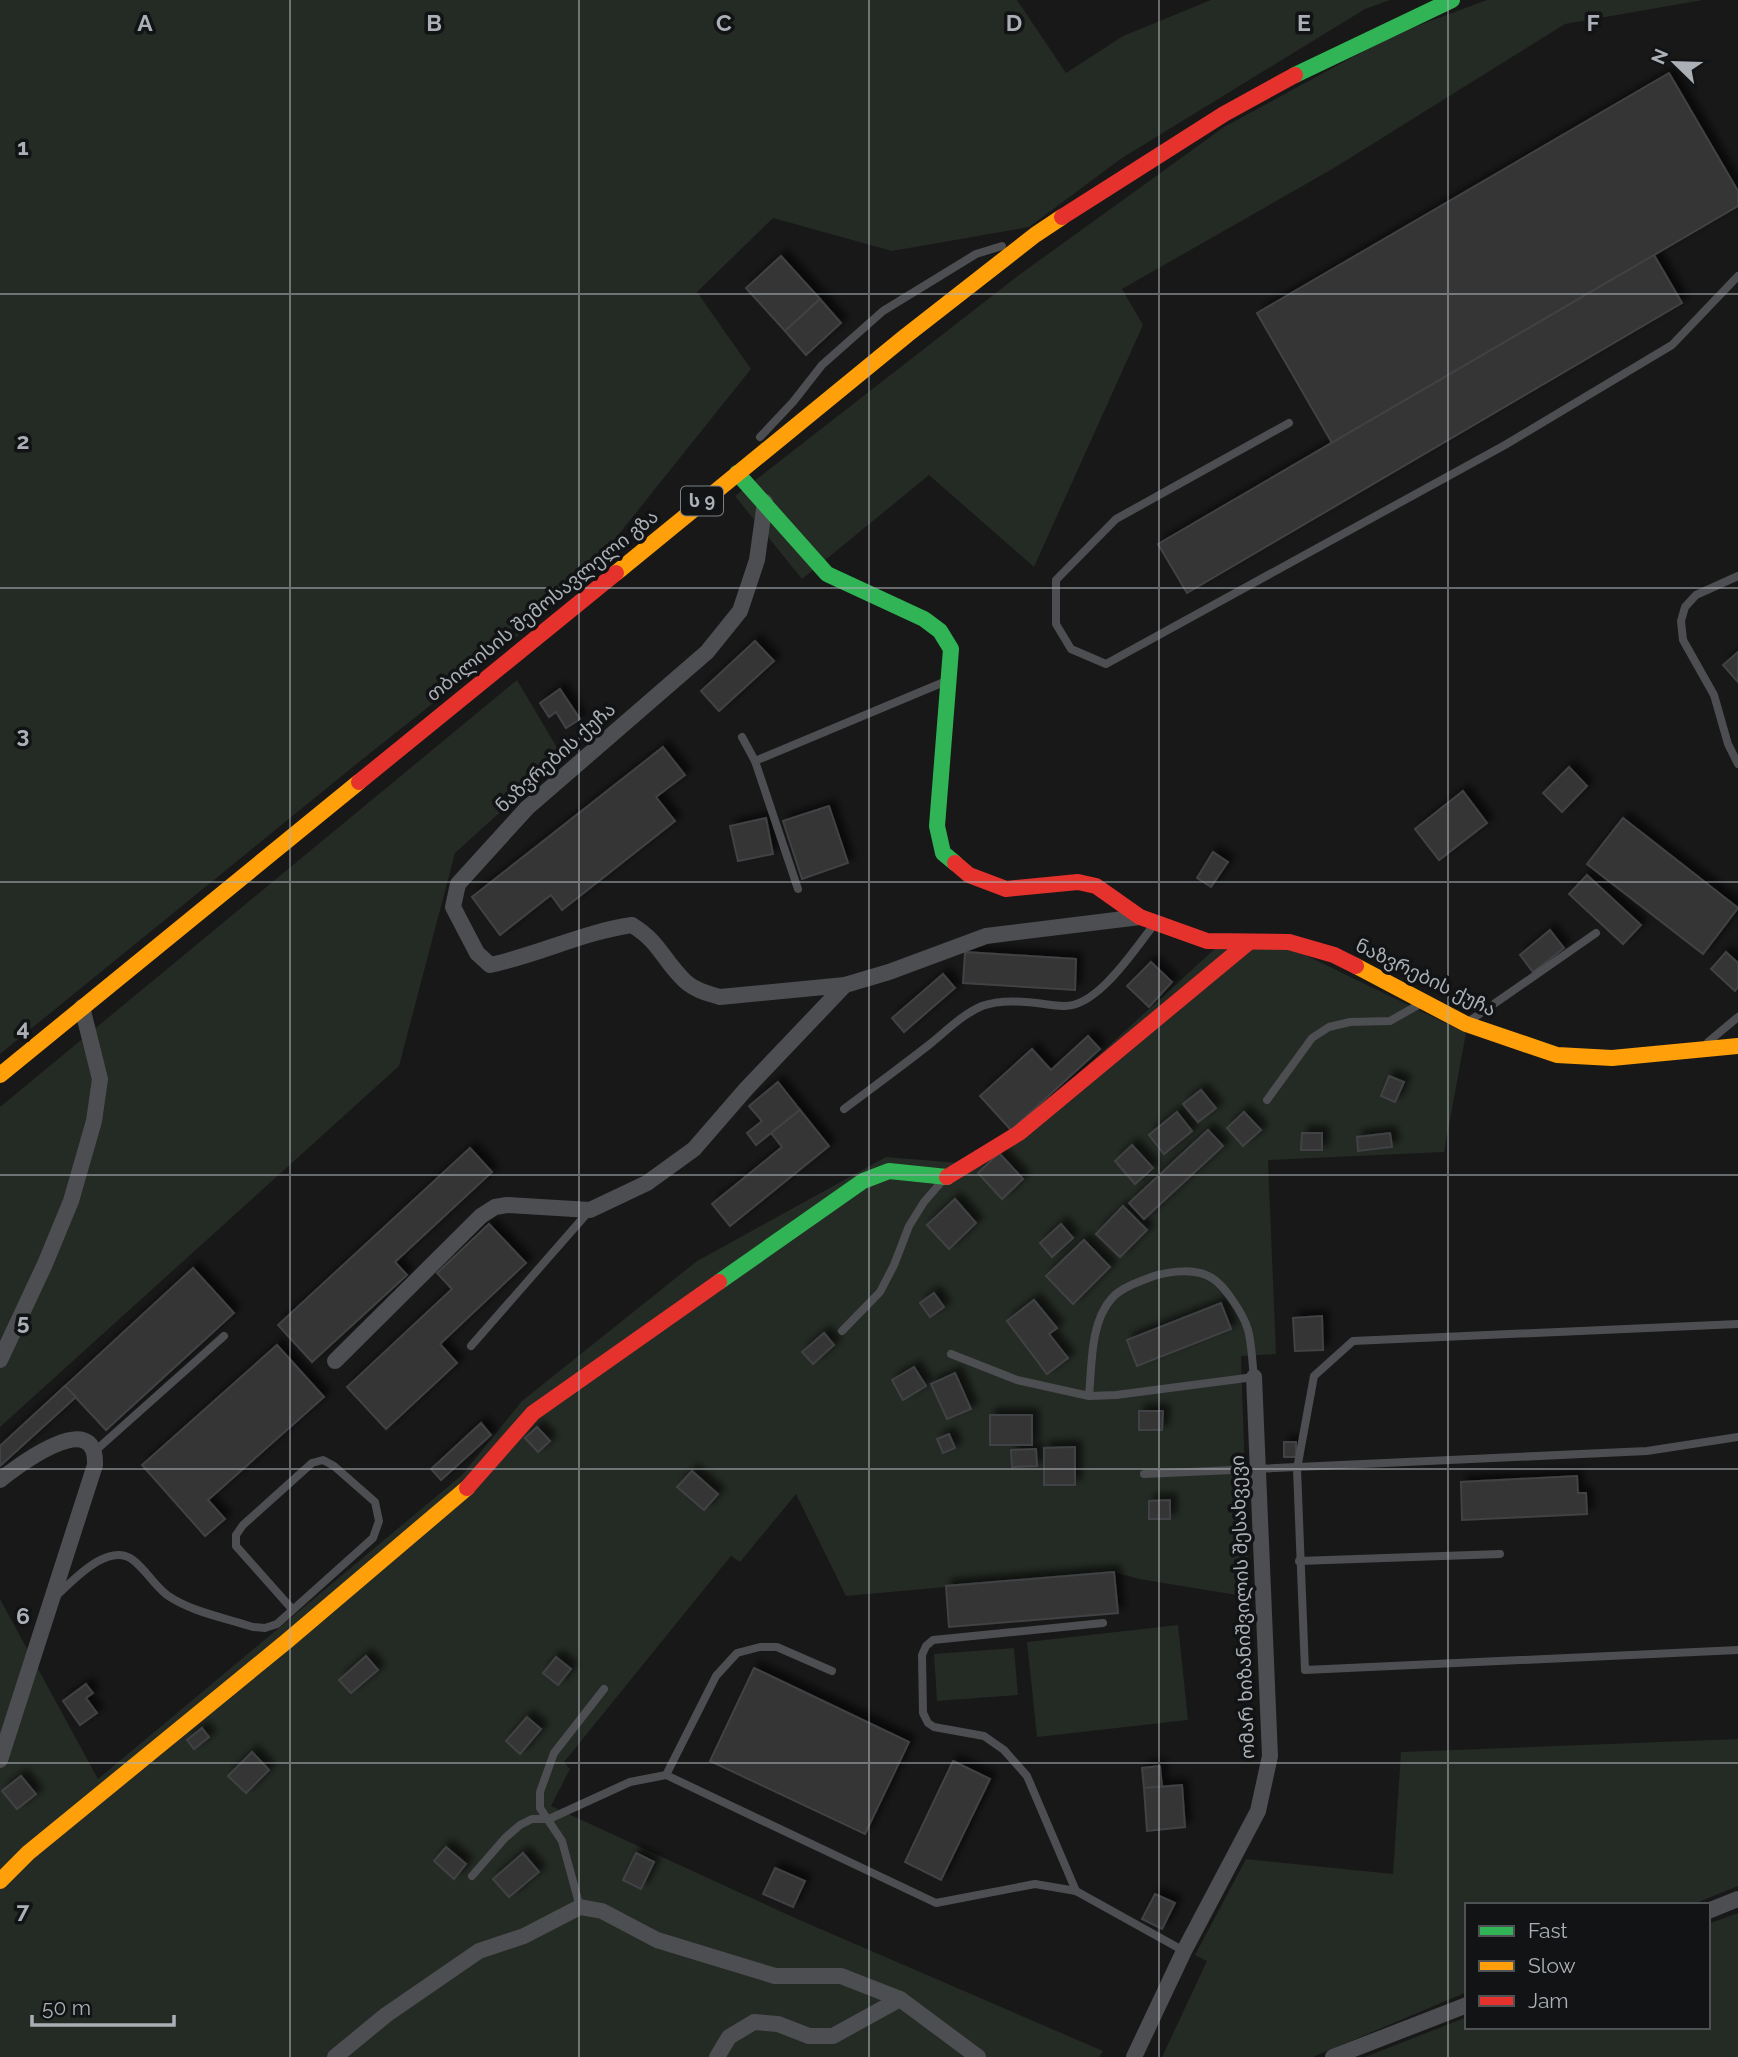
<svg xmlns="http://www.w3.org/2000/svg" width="1738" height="2057" font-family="Raleway,'Noto Sans Georgian',sans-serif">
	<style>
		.green { fill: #242a24 }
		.building { fill: #343535; stroke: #414244; stroke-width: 2; filter: url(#shadow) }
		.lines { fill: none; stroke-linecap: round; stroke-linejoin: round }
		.lane { stroke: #4d4e51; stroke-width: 8 }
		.street { stroke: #4d4e51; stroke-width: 16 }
		.fast { stroke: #30b455; stroke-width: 16 }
		.slow { stroke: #ff9f0a; stroke-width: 16 }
		.jam { stroke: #e5322d; stroke-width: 16 }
		.grid { fill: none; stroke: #abb0b7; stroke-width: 2; stroke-opacity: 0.55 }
		.labels { text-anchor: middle; stroke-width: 7; stroke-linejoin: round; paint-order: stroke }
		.shield { fill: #121314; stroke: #7d8186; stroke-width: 2 }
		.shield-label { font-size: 18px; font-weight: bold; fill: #abb0b7 }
		.street-label { font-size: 19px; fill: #abb0b7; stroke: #121314 }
		.grid-label { font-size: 23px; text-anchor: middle; font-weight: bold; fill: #abb0b7; stroke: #121314; stroke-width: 7; stroke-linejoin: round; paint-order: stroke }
	</style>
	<defs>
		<filter id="shadow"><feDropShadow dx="6" dy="-6" stdDeviation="3.5" flood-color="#0009"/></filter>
	</defs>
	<rect width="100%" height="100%" fill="#181818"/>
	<g class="green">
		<polygon points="0,0 1017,0 1066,73 1123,36 1211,0 1390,0 1365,9 1122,158 1029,227 892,251 773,218 697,292 751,369 619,534 628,548 354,766 0,1054"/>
		<polygon points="1487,0 1703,0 1565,24 1334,168 1122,289 1143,325 1034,567 929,475 802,579 735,496 1019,275 1224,127 1395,34"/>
		<polygon points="517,680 562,756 455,853 399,1066 0,1427 0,1107"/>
		<polygon points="1218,946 1293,949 1466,1033 1444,1152 1268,1160 1276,1354 1241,1356 1249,1597 1139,1579 1114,1572 846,1596 796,1494 740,1562 731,1556 564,1762 570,1769 551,1806 795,1918 1103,2051 1099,2057 0,2057 0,1599 98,1779 462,1475 522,1401 697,1261 886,1157 959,1163 1009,1137"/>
		<polygon points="1178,1625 1188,1720 1037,1737 1027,1642"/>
		<polygon points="1014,1648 1018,1695 937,1701 934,1654"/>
		<polygon points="1738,1739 1738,1886 1691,1905 1467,1905 1467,1992 1313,2057 1162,2057 1207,1961 1195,1955 1246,1859 1393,1874 1401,1752"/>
		<polygon points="1738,1913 1738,2057 1365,2057 1467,2017 1467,2027 1708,2027 1708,1924"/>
	</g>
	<g class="building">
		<polygon points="1669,73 1738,191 1738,206 1332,443 1257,313"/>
		<polygon points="1654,255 1682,303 1187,593 1158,544"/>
		<polygon points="781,256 820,299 785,331 746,288"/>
		<polygon points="820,299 841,323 806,355 785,331"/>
		<polygon points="755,641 774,661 719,711 701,691"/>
		<polygon points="1738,652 1738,682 1723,665"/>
		<polygon points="560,689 580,719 566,728 556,712 549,717 540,703"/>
		<polygon points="663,747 685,775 656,797 675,821 562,910 551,895 500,935 472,897"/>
		<polygon points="1569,767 1587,786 1562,812 1543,793"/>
		<polygon points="1463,791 1487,823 1439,860 1415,829"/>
		<polygon points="829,806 848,863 802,879 783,821"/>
		<polygon points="766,818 773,854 738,861 730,826"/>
		<polygon points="1623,818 1738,908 1703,954 1587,864"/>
		<polygon points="1213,852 1228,862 1211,887 1197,878"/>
		<polygon points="1587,875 1641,925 1623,944 1569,894"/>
		<polygon points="1550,930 1564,948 1533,972 1520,955"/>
		<polygon points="965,952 1076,959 1075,990 963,983"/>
		<polygon points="1726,952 1738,963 1738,987 1735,991 1711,969"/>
		<polygon points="1151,962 1172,982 1149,1007 1127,986"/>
		<polygon points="943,974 955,988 904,1032 892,1018"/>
		<polygon points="1088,1036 1100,1049 1011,1130 980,1096 1032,1049 1051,1070"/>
		<polygon points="1389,1076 1404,1082 1395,1102 1381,1096"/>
		<polygon points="778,1082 800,1110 756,1145 747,1133 762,1121 749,1106"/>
		<polygon points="1201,1090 1216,1108 1198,1122 1183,1104"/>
		<polygon points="800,1110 829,1146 730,1226 712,1204 782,1147 771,1133"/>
		<polygon points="1177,1112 1192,1131 1164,1154 1149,1135"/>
		<polygon points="1244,1112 1261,1130 1243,1146 1227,1128"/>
		<polygon points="1208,1130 1223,1146 1144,1219 1129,1203"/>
		<polygon points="1302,1133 1322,1133 1322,1150 1301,1150"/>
		<polygon points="1390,1133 1392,1147 1358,1151 1357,1137"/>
		<polygon points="1132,1145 1153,1168 1135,1184 1115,1161"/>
		<polygon points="470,1148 492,1172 395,1262 407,1275 312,1362 278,1325"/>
		<polygon points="999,1153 1023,1179 1002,1199 978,1173"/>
		<polygon points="955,1199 976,1223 949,1249 927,1225"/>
		<polygon points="1123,1206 1147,1230 1120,1257 1096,1234"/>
		<polygon points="489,1224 526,1263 440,1344 457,1363 386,1429 347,1387 452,1289 437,1273"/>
		<polygon points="1061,1224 1073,1238 1052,1257 1040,1243"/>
		<polygon points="1084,1240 1110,1267 1073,1304 1046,1276"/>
		<polygon points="193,1268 234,1313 106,1430 65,1386"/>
		<polygon points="934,1293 944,1307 930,1317 920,1303"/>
		<polygon points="1034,1300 1057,1328 1049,1334 1068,1358 1047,1374 1007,1321"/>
		<polygon points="1221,1303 1231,1329 1137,1366 1127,1340"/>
		<polygon points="1322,1316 1323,1350 1295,1351 1293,1318"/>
		<polygon points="824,1333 834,1345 813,1364 802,1352"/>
		<polygon points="277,1345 324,1397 208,1500 225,1519 205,1536 142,1465"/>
		<polygon points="914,1367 926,1386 903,1400 892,1380"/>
		<polygon points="955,1373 971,1409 947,1419 931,1384"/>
		<polygon points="65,1386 76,1397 0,1466 0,1446"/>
		<polygon points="1139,1411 1163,1411 1162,1430 1139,1430"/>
		<rect x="990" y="1415" width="42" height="30"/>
		<polygon points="481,1423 491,1435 441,1480 431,1469"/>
		<polygon points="537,1427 550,1441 538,1452 525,1438"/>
		<polygon points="949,1434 955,1448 943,1453 937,1439"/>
		<rect x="1284" y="1442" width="12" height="15"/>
		<polygon points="1075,1447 1075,1485 1044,1485 1044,1448"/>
		<polygon points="1036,1449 1037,1466 1012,1467 1011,1450"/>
		<polygon points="692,1471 718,1494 704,1510 677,1487"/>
		<polygon points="1577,1476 1578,1493 1586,1493 1587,1514 1462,1520 1461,1482"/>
		<polygon points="1170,1500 1170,1519 1149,1519 1149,1501"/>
		<polygon points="1114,1572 1118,1613 949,1627 946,1586"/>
		<polygon points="366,1656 378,1670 351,1693 339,1680"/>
		<polygon points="556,1657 571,1669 558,1685 543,1673"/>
		<polygon points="754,1668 909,1742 865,1834 710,1761"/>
		<polygon points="86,1684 93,1693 86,1698 97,1713 80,1725 63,1701"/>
		<polygon points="527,1717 541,1729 520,1754 506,1741"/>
		<polygon points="202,1728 209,1737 194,1749 187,1740"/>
		<polygon points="252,1752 269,1770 246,1793 228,1776"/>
		<polygon points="953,1761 990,1779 941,1880 905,1862"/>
		<polygon points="1160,1766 1162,1787 1144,1788 1142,1768"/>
		<polygon points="21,1776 36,1794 17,1809 2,1791"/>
		<polygon points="1182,1785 1185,1827 1147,1831 1144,1788"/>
		<polygon points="446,1847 466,1864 454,1879 434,1861"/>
		<polygon points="523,1853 539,1872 509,1897 493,1879"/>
		<polygon points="636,1853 654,1862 641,1889 623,1880"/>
		<polygon points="775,1868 805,1881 793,1907 763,1894"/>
		<polygon points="1155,1894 1175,1903 1162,1929 1142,1919"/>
	</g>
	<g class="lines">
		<g class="lane">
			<polyline points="1289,423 1116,519 1056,580 1056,624 1071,649 1106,664 1505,445 1672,345 1738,276"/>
			<polyline points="760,437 793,402 822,365 883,311 976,254 1002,246"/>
			<polyline points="1738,576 1696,595 1685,607 1681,621 1683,640 1714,695 1728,744 1738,764"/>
			<polyline points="742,737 755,761 798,889"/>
			<polyline points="755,761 944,682"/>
			<polyline points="1468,1022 1596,933"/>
			<polyline points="1708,1042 1738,1017"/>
			<polyline points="1267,1100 1312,1038 1329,1027 1350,1022 1390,1021 1420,1004"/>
			<path d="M844,1109C872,1088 902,1066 930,1044C946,1031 963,1014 982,1006C1007,997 1038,1004 1063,1006C1097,1008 1134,950 1153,926"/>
			<polyline points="1738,1324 1353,1341 1314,1376 1297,1469 1305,1670 1738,1650"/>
			<polyline points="842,1331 880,1292 894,1265 909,1226 924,1202 943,1180"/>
			<polyline points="471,1346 590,1210"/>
			<path d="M951,1354L1017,1380L1089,1396L1116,1395L1254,1377C1252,1362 1252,1345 1248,1330C1244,1315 1225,1286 1212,1278C1196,1268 1171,1271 1154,1276C1141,1281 1122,1287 1112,1298C1090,1322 1092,1365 1089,1396"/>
			<polyline points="95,1451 224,1336"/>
			<polyline points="1144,1474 1647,1451 1738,1437"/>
			<polyline points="1299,1561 1500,1554"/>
			<path d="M56,1596C73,1581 108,1541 133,1560C146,1570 154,1585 167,1595C191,1612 226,1618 253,1627L265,1628L277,1624L373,1538L379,1521L375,1502L334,1466L323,1460L312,1463L243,1525L236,1535V1546L292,1609"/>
			<polyline points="666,1775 936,1903 1035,1884 1076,1891 1184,1951"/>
			<polyline points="472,1876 505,1838 520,1825 532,1819 549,1819 630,1782 666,1775 716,1676 737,1653 760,1647 777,1647 832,1671"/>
			<polyline points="1076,1891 1027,1776 1004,1750 984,1736 934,1727 928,1723 923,1713 922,1655 926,1646 933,1640 1103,1623"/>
			<polyline points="580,1907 562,1841 540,1808 540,1792 554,1753 604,1689"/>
		</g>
		<g class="street">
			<path d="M765,502L757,560L740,611L707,652L527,808L458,884L453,907L477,953L490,965C538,955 583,932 632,925C659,942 661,956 681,977C691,989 706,993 720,997L845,985L889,972L986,936L1140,917"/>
			<polyline points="0,1360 45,1264 71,1201 94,1121 100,1079 82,1007"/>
			<polyline points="335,1361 481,1216 495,1207 507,1205 590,1210 647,1183 694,1149 746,1089 845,985"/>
			<path d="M0,1480C19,1465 97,1406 95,1465L0,1760"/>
			<polyline points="1708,1911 1738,1899"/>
			<polyline points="335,2057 386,2015 479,1951 524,1936 580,1907 602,1911 657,1940 775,1976 841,1976 900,1999 978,2057"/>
			<polyline points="717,2057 729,2037 754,2022 778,2024 809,2036 833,2036 900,1999"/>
			<polyline points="1134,2057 1184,1951 1258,1811 1270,1756 1254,1377"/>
			<polyline points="1333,2057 1467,2005"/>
		</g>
		<g class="fast">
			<polyline points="1295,75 1452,0"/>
			<polyline points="737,473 827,574 924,619 940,631 951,649 937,826 943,853 955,863"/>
			<polyline points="719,1282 863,1181 889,1171 947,1177"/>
		</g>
		<g class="slow">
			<polyline points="616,573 907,335 1035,235 1062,217"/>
			<polyline points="1356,966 1466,1024 1557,1055 1612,1058 1738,1046"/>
			<polyline points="0,1075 359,782"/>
			<polyline points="0,1881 28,1853 287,1641 467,1488"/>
		</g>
		<g class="jam">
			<polyline points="1062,217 1224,114 1295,75"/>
			<polyline points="359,782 616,573"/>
			<polyline points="955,863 969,875 1006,889 1078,882 1096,886 1140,917 1207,941 1289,942 1334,955 1356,966"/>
			<polyline points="947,1177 1019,1133 1249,942"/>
			<polyline points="467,1488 533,1413 719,1282"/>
		</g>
	</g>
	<path class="grid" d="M290,0V2057M579,0V2057M869,0V2057M1159,0V2057M1448,0V2057M0,294H1738M0,588H1738M0,882H1738M0,1175H1738M0,1469H1738M0,1763H1738"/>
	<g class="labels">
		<rect class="shield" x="681" y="486.5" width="42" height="29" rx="5"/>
		<g class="shield-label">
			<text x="702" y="507">ს 9</text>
		</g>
		<g class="street-label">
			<text transform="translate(542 605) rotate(-39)" y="7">თბილისის შემოსავლელი გზა</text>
			<text transform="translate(555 757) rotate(-42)" y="7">ნაზვრების ქუჩა</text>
			<text transform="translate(1426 977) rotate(26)" y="7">ნაზვრების ქუჩა</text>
			<text transform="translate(1242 1607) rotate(-92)" y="7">ომარ ხიზანიშვილის შესახვევი</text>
		</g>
	</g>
	<g class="grid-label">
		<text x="145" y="31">A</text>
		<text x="434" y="31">B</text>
		<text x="724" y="31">C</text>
		<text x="1014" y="31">D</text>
		<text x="1304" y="31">E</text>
		<text x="1593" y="31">F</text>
		<text x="23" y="155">1</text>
		<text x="23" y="449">2</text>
		<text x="23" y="743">3</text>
		<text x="23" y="1036">4</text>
		<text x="23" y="1330">5</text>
		<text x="23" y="1624">6</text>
		<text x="23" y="1918">7</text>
	</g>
	<rect x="1465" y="1903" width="245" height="126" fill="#121314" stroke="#4f5255" stroke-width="2"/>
	<rect x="1479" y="1926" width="35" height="10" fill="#30b455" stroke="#4f5255" stroke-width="2"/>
	<text x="1528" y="1938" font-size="21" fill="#abb0b7">Fast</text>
	<rect x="1479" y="1961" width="35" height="10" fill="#ff9f0a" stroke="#4f5255" stroke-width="2"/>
	<text x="1528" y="1973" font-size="21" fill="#abb0b7">Slow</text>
	<rect x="1479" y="1996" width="35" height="10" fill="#e5322d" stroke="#4f5255" stroke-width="2"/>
	<text x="1528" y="2008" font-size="21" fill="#abb0b7">Jam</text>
	<g transform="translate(1675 63) rotate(293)" stroke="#121314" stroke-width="5" paint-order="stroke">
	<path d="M0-5L12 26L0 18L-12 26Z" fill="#abb0b7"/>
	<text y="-10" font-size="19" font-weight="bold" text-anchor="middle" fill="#abb0b7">N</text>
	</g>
	<path d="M32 2015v10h142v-10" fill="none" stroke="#abb0b7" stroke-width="3.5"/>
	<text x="42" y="2015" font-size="21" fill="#abb0b7" stroke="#121314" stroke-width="5" paint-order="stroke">50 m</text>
</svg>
